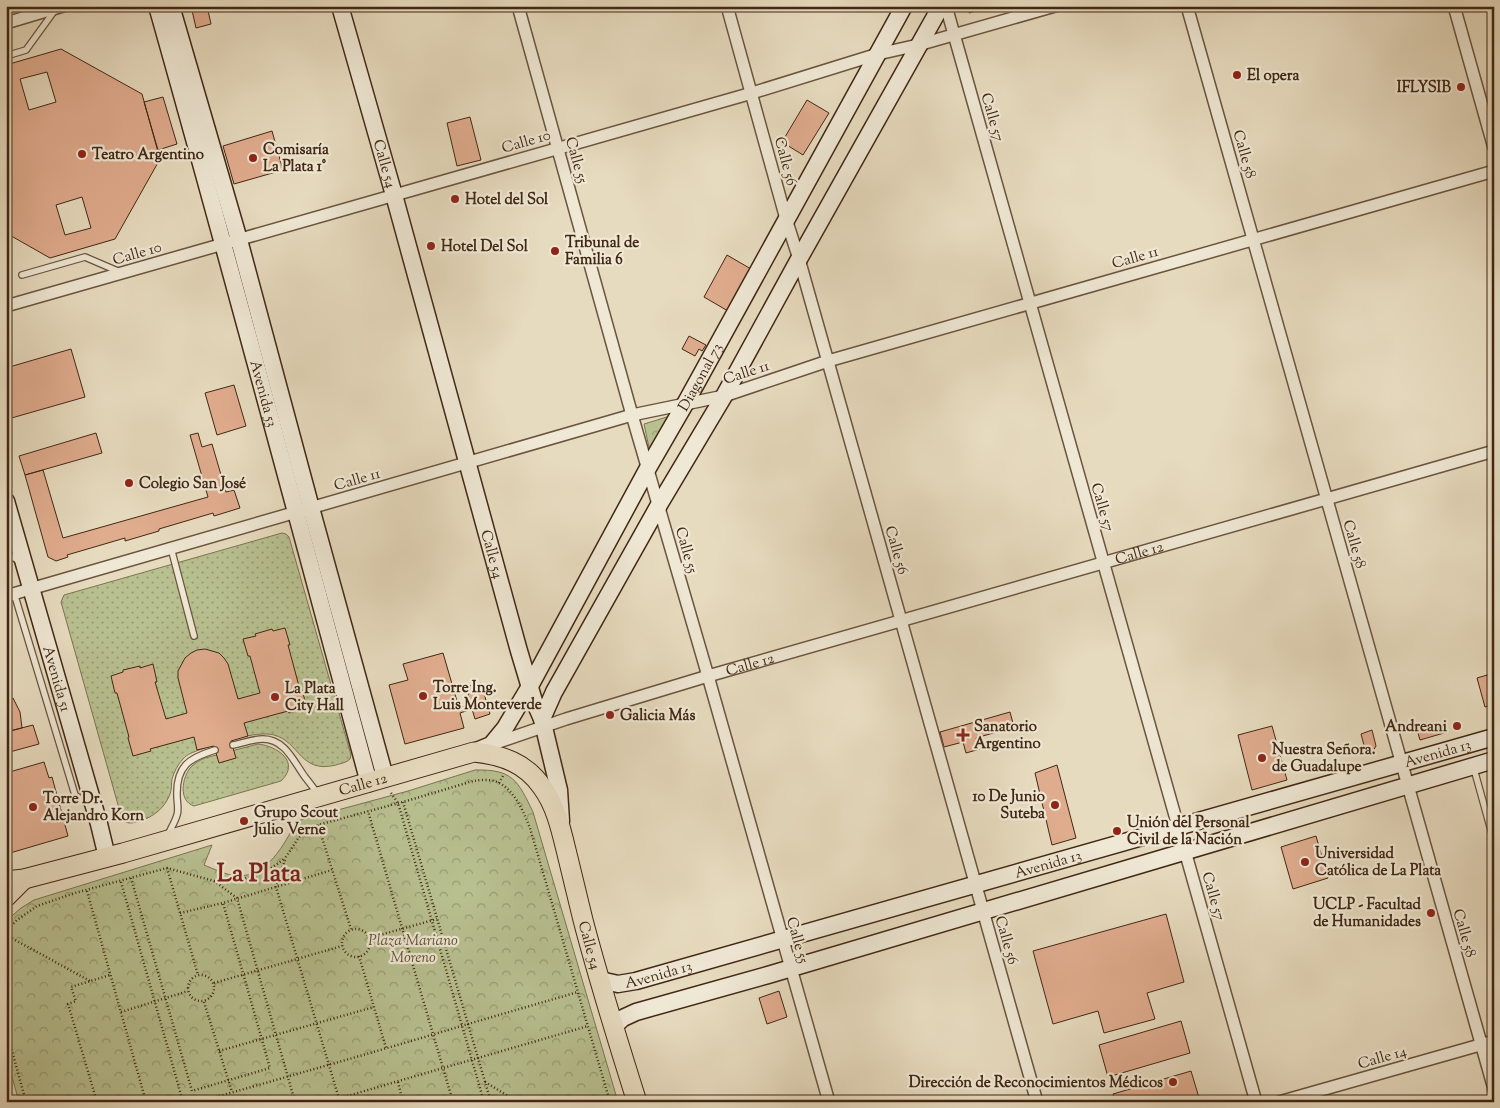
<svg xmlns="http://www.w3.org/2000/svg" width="1500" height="1108" font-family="'Sorts Mill Goudy',serif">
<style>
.grass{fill:url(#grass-dots);stroke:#7c7452}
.park{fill:url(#park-crowns);stroke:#7c7452}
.building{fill:#e0ac8e;stroke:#412714;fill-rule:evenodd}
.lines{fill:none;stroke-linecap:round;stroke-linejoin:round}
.lane-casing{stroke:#6a543f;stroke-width:8}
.street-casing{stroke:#6a543f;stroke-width:14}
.secondary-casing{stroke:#412714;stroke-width:19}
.primary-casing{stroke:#412714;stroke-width:21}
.path{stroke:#412714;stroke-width:2.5;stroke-dasharray:1 2.5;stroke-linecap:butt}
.lane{stroke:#efe8d5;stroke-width:5.5}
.street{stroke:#efe8d5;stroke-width:11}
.secondary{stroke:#efe8d5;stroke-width:16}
.primary{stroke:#e7dbbf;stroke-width:19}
.poi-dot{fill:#8f2418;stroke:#efe8d5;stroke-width:2}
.labels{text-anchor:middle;stroke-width:4.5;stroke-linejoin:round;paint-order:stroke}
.poi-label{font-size:15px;font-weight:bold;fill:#412714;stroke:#efe8d5;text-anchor:start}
.street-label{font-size:15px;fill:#412714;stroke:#efe8d5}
.park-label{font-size:15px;font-style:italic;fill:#5f4d33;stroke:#efe8d5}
.town-label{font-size:25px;font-weight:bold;fill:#7a1f14;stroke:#efe8d5}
</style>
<defs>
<pattern id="grass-dots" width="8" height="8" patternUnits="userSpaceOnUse" patternTransform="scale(1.25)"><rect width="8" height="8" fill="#b8c090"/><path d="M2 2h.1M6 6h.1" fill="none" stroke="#979c74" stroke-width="1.8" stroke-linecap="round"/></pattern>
<pattern id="park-crowns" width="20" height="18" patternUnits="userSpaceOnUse" patternTransform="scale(1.25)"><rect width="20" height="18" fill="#b8c090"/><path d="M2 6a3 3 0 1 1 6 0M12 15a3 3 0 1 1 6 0" fill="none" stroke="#979c74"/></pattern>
</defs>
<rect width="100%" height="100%" fill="#e7dbbf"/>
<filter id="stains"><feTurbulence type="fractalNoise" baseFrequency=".004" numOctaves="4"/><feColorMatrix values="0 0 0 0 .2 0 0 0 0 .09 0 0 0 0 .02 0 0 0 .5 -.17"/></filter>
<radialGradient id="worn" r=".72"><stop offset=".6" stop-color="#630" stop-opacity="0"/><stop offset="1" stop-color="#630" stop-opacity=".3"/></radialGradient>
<path class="grass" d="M282,533L286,534L289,537L351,755L350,759C346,763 342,763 336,765C300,774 300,742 274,735C256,730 218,744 199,750C194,752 187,754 183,759C178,764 174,772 172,779C171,784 172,790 170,794C165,808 153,817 140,821C132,823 128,825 122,819L61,602L64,595Z
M258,744C277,746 301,762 281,781L194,806C178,801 182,777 191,767C195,763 200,760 205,758Z"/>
<path class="park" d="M670,416L650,452L644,424Z
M475,770C513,769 518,781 533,812L618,1102H19L6,1055V921L21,908L34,900L212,845L204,865C214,869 226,875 237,876C268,877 284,844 297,821L408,791Z"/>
<path class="building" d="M191,6H207L211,24L196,28Z
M967,6H994L969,13Z
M61,49L142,94L160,159L115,239L50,258L6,233V65ZM47,72L56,102L29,110L20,79ZM82,197L91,228L65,235L56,205Z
M163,97L177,144L158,150L144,102Z
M807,100L829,113L803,155L782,142Z
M470,117L481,160L457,166L447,123Z
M272,131L283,170L234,184L223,146Z
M727,255L751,269L728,311L704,297Z
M689,336L706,345L702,351L699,349L695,356L682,349Z
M71,349L85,397L8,419L6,412V368Z
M234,385L246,426L217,435L205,393Z
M96,433L102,453L25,475L19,456Z
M198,433L202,447L212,444L226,492L234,490L240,508L214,516L213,513L159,529V531L125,541V538L67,555L68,557L56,561L48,557L25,475L43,470L63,538L208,497L190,435Z
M285,628L290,645H288L300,690H302L307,708L289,713L288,711L244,723L248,736L231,741L236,758L219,763L214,746L197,750L194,737L150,749L151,751L133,756L128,738L129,737L117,693H115L111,676L123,672V670L140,666V668L153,664L157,682H155L166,719L187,713L178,678V671L185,658L191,653L197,650L205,649L219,653L224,658L228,664L238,699L260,693L250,656H248L243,639L256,636L255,634L272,629L273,631Z
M443,653L459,708L471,704L466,687L481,683L490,714L475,719L472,709L460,713L464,728L405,744L389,685L408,680L403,664Z
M1494,673V704L1485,707L1477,678Z
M13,698L20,712L22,728L6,732V700Z
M1010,712L1014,727L976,738L980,749L966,753L963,742L944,747L940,732Z
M1427,723L1428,727L1441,723L1444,733L1420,740L1416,726Z
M33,725L39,744L6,753V732Z
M1272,726L1287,780L1252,790L1238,735Z
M1372,730L1376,746L1373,751L1366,753L1361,734Z
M44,762L49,778L52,777L68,836L10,853L6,841V773Z
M1057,765L1076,838L1052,845L1035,773Z
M1316,836L1328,878L1293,889L1281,847Z
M1166,914L1184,982L1147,993L1155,1019L1104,1033L1098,1011L1053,1024L1033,951Z
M779,991L787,1017L767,1024L759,998Z
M1181,1021L1190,1053L1108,1077L1099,1045Z
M1191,1071L1200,1101L1115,1102L1113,1094Z"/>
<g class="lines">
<defs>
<path id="lane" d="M6,56L26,50L55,10
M22,275L85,257L120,272
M171,548L194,636
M6,553L19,561
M14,593L75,795L89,805
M233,745C243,743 253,739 263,739C285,739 294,762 305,777C309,782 313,787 317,793
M1474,769L1492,834
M167,837C170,830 175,822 177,815C179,810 177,802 177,796C176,766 189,758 215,750"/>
<g id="street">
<path d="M518,6L632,415L708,676L829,1102"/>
<path d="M727,6L786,219L799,259L1037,1102"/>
<path d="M946,6L1256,1102"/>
<path d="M1187,6L1494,1089"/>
<path d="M1454,6L1494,148"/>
<path d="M6,23L63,6"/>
<path d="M6,306L752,93L878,54L918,45L1055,6"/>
<path d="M6,596L632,415L724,396L828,361L1494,171"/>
<path id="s1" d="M493,744L566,719L708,676L1494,451"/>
<path d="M1279,1102L1494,1041"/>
</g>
<g id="secondary">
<path id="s2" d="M157,6C230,264 299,524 369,783"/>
<path d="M171,6L239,240L311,508L385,777"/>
<path id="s3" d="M340,6L394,195L519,651L534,701L542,719L559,790L561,821"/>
<path id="s4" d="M6,501L99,824L107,857"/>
<path d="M542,719L554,692L659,505L724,396L799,259L941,6"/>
<path id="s5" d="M474,752L491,745L505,728L530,686L648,468L685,404L904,6"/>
<path id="s6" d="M600,980L618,984L636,981L1494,737"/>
<path d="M613,1027L623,1018L636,1012L768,975L1494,760"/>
</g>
<g id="primary">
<path id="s7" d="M6,881L24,879L123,853L474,752C502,755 526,763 542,787C557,807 562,834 568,858C573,879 578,899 583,920C599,981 618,1042 637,1102"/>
<path d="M6,897L24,879"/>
</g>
</defs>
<use href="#lane" class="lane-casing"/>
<use href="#street" class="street-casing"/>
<use href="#secondary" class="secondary-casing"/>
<use href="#primary" class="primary-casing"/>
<path class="path" d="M499,783L504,774
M391,793L398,803L484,1102
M403,802L468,1024L578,992
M318,825L351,929
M167,868L198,975
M131,878L192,1091L270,1068L223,903
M214,881C241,883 265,875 285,858
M121,882L183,1102
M87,891L146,1102
M180,913L223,903L332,870
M342 943a14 14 0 1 1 28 0a14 14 0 1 1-28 0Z
M6,931L17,920L37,906L75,893L167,868L214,881L237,898L295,1102
M6,935L90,981
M369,938L437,919
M359,956L386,1048
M188 988a13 13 0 1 1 26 0a13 13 0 1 1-26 0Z
M214,983L342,946
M204,1002L232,1092
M121,1012L188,991
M6,1029L26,1102
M219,1051L374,1007
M398,1082L403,1102
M485,1082L518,1102
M97,1102L68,1004L76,1001L71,987L110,975
M199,1102C289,1076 379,1051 468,1024L478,1058L443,1068C418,983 393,897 368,811
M327,1102L443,1068L453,1102
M340,1102L276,887L286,857L299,837L318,825L410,800L473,781C480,780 490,779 497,782C515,790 523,811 530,828L610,1102
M491,1102L478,1058L588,1026"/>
<use href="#lane" class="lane"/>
<use href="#street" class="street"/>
<use href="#secondary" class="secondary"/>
<use href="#primary" class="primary"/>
</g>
<g class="poi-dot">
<circle cx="1237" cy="75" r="5"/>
<circle cx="1461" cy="87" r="5"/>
<circle cx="82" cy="154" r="5"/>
<circle cx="253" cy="158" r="5"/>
<circle cx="455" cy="199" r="5"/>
<circle cx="431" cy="246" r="5"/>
<circle cx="555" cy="251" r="5"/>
<circle cx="129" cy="483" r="5"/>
<circle cx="423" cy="696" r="5"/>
<circle cx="275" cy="697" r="5"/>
<circle cx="610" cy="715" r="5"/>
<circle cx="1457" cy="726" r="5"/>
<path d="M960.5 727.5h5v5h5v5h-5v5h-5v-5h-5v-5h5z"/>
<circle cx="1262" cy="758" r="5"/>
<circle cx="1055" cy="805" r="5"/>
<circle cx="33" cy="807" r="5"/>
<circle cx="244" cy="821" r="5"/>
<circle cx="1117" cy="831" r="5"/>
<circle cx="1305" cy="862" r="5"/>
<circle cx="1431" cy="913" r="5"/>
<circle cx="1173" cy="1082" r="5"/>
</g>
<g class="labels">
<g class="poi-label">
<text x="1247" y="80">El opera</text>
<text x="1451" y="92" text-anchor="end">IFLYSIB</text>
<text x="263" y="154">Comisaría<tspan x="263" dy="17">La Plata 1°</tspan></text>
<text x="92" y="159">Teatro Argentino</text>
<text x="465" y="204">Hotel del Sol</text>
<text x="565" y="247">Tribunal de<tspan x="565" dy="17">Familia 6</tspan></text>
<text x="441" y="251">Hotel Del Sol</text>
<text x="139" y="488">Colegio San José</text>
<text x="433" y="692">Torre Ing.<tspan x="433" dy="17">Luis Monteverde</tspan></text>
<text x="285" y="693">La Plata<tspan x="285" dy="17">City Hall</tspan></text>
<text x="620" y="720">Galicia Más</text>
<text x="974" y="731">Sanatorio<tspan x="974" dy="17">Argentino</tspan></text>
<text x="1447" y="731" text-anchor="end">Andreani</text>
<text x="1272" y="754">Nuestra Señora.<tspan x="1272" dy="17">de Guadalupe</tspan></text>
<text x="1045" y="801" text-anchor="end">10 De Junio<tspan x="1045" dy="17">Suteba</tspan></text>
<text x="43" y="803">Torre Dr.<tspan x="43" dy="17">Alejandro Korn</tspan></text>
<text x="254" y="817">Grupo Scout<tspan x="254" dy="17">Julio Verne</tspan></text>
<text x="1127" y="827">Unión del Personal<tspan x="1127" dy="17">Civil de la Nación</tspan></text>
<text x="1315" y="858">Universidad<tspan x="1315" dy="17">Católica de La Plata</tspan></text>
<text x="1421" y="909" text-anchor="end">UCLP - Facultad<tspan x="1421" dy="17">de Humanidades</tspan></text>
<text x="1163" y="1087" text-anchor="end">Dirección de Reconocimientos Médicos</text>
</g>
<g class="street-label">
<text transform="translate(993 117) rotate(74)" y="5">Calle 57</text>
<text transform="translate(526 141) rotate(-16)" y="5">Calle 10</text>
<text transform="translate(1245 154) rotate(74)" y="5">Calle 58</text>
<text transform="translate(577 160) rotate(74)" y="5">Calle 55</text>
<text transform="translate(786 161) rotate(75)" y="5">Calle 56</text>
<text dy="5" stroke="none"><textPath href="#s3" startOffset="164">Calle 54</textPath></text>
<text transform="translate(137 253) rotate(-16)" y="5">Calle 10</text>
<text transform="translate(1135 257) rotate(-16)" y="5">Calle 11</text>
<text transform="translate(746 372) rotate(-18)" y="5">Calle 11</text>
<text dy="5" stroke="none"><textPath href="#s5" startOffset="442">Diagonal 73</textPath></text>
<text dy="5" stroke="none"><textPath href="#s2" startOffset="402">Avenida 53</textPath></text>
<text transform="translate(357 479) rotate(-16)" y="5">Calle 11</text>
<text transform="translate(1103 507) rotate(74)" y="5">Calle 57</text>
<text transform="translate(1355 544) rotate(74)" y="5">Calle 58</text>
<text transform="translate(687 550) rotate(74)" y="5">Calle 55</text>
<text transform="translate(897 550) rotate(74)" y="5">Calle 56</text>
<text dy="5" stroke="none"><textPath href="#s1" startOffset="674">Calle 12</textPath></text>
<text dy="5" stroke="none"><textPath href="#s3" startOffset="569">Calle 54</textPath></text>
<text dy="5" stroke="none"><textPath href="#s1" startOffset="269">Calle 12</textPath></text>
<text dy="5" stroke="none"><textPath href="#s4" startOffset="185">Avenida 51</textPath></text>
<text dy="5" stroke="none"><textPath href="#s6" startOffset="870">Avenida 13</textPath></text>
<text dy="5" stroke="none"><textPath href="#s7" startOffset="370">Calle 12</textPath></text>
<text dy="5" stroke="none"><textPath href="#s6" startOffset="465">Avenida 13</textPath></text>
<text transform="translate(1214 896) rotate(74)" y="5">Calle 57</text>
<text transform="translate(1465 933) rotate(74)" y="5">Calle 58</text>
<text transform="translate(798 940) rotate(74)" y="5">Calle 55</text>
<text transform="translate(1007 940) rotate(74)" y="5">Calle 56</text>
<text dy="5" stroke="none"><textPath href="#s7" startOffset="731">Calle 54</textPath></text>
<text dy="5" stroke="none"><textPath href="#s6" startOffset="60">Avenida 13</textPath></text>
<text transform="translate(1382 1057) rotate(-16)" y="5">Calle 14</text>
</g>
<g class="park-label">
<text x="413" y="945">Plaza Mariano<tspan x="413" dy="17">Moreno</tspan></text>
</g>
<g class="town-label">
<text x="259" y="881">La Plata</text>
</g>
</g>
<rect width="1500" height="1108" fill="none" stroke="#e7dbbf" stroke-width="25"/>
<rect x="8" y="8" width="1485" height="1093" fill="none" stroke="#412714" stroke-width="2.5"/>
<rect x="12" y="12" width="1475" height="1083" fill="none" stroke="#412714"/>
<rect width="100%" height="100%" filter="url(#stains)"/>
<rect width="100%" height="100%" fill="url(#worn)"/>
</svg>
